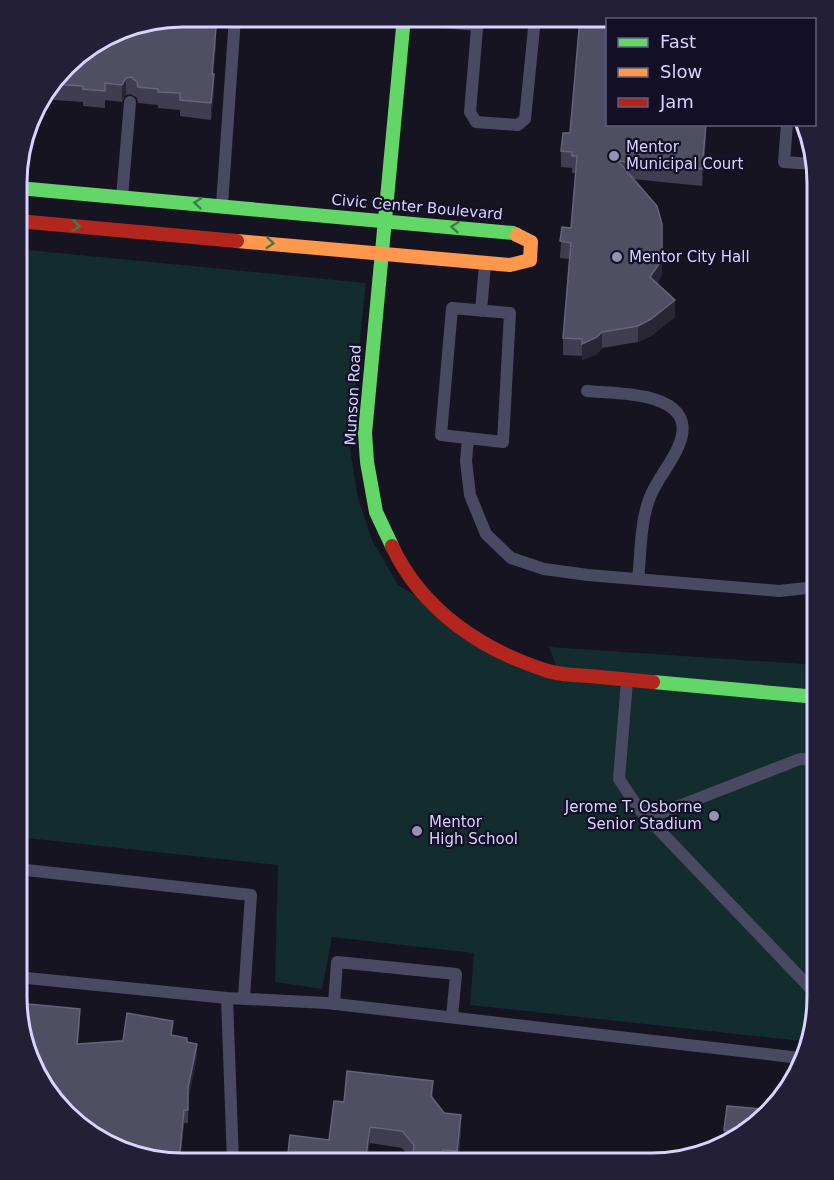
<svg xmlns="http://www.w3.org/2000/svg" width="834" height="1180" font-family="'DejaVu Sans',sans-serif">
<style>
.green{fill:#132c2d}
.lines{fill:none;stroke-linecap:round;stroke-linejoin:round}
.lane{stroke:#4a4962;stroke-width:12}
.fast{stroke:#63d668;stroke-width:14}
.slow{stroke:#ff974d;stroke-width:14}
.jam{stroke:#b3261e;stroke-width:14}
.wall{fill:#403d50}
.shaded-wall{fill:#282635}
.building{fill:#504e63;stroke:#66637b;stroke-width:1.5}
.oneway{stroke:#3f7c4a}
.poi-dot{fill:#9591b1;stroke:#130f26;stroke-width:2}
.labels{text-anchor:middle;stroke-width:4.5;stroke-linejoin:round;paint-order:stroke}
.poi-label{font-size:15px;fill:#d9d4ff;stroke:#130f26;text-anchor:start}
.street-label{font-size:15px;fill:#d9d4ff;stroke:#130f26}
.rim{fill:none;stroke:#d9d4ff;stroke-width:3}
</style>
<rect width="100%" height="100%" fill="#161421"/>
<path class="green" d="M18,249L366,283L349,443L358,498L372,540L398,585L562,683L549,647L817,665V1008L808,1035L802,1041L470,1005L474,953L332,937L322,989L275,982L278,865L17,837Z
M488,1155L563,1163H487Z"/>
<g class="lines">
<path class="lane" d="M382,17L478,25
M478,17L470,112L476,122L518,125L525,119L535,18
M135,43L137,24
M787,124L784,162L813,164
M122,197L130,102
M222,205L235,17
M452,308L510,313L503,442L441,435Z
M481,311L485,264
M587,391C618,394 701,391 679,445C672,463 657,479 650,497C640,522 641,553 638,579
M468,439L466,461L470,495L486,534L511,558L544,569L588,575L779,591L817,587
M627,681L619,779L639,809L817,995
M648,818L800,759L817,760
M17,869L251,895L244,997
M17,977L227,998L327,1003L800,1058
M227,998L233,1162
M334,1004L337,962L456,974L452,1017"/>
<path class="fast" d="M18,188L513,233L517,235
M392,546L376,512L367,462L365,433L404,17
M653,682L817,697"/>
<path class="slow" d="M237,241L510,265L530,260L531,242L517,235"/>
<path class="jam" d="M18,221L237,241
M392,546C422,610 481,650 548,671C561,675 576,675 589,676C610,678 632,680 653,682"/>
</g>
<path class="wall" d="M580,18H669V20H608V124H706V139L702,186L633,179L657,206L662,224V273L657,284L675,300V317L651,336L638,342L602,348L597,354L582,360V356L563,355V338L569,259L560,258L562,227L571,228L576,173H572V168L561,167V151L563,133H570Z
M130,33L135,35L216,45L213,74L214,91L211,120L180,116V110L158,108V105L138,103L137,98L131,94L126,95L122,102L105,100V108L83,106V102L40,99L73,58Z
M80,1021L78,1044L172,1035L187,1042L197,1056L188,1101V1123H184L180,1162H162L34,1070Z
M433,1099L461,1131L458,1163H412V1160L402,1148L370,1143L329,1140L344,1102Z
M762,1113L732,1140L724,1139V1130Z"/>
<path class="shaded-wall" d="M216,28V45L212,90V74Z
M214,74V91L211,120V103Z
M126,78V95L122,102V85Z
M706,124V139L702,186V169Z
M662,224V273L659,281L650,294V277Z
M675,300V317L651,336L638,342V326Z
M602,332V348L597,354L582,360V344Z
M80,1009V1021L77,1057V1044Z
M197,1044V1056L188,1101V1123V1088Z
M433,1081V1097L431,1113V1096Z
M184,1110V1123L180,1162H179Z
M461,1115V1131L457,1163V1151Z
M370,1127V1143L367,1163H365Z"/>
<path class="building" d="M580,18H668V20H608V124H706L702,169L618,161L657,206L662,224V256L659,264L650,277L675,300L651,319L638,326L602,332L597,337L582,344V339L563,338L571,243L560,241L562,227L571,228L577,156H572V152L561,151L563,133H570Z
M165,23L216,28L212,74H214L211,103L180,100V93L158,92V89L138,87L137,82L131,77L126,78L122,85L105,83V91L83,89V86L52,84L73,58L127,27L130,33L135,35L141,32L143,27L164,29Z
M18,1003L80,1009L77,1044L123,1041L127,1013L173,1021L171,1035L187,1038V1042L197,1044L188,1088V1110H184L179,1162H162L90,1135L34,1070Z
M347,1071L433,1081L431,1096L444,1113L461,1115L457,1151L443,1150L442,1163H412L414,1145L402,1131L370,1127L365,1163L287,1162L290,1135L329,1140L334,1101L344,1102Z
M727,1106L762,1109V1114L741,1132L724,1130Z"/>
<defs><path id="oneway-chevron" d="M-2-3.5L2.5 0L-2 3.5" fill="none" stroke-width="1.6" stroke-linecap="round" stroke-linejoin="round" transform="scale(1.5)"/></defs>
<g class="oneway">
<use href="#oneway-chevron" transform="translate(198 203) rotate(-175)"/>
<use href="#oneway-chevron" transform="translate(76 226) rotate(5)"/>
<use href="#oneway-chevron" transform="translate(455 227) rotate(-175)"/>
<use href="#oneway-chevron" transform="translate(270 243) rotate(5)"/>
</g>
<g class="poi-dot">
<circle cx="614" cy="156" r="6"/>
<circle cx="617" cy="257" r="6"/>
<circle cx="714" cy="816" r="6"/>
<circle cx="417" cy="831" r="6"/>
</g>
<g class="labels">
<g class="poi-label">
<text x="626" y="152">Mentor<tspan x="626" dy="17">Municipal Court</tspan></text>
<text x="629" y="262">Mentor City Hall</text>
<text x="702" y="812" text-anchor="end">Jerome T. Osborne<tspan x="702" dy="17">Senior Stadium</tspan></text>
<text x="429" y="827">Mentor<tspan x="429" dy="17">High School</tspan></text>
</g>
<g class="street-label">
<text transform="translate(417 207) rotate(5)" y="5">Civic Center Boulevard</text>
<text transform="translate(353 395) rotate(-87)" y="5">Munson Road</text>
</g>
</g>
<path d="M0 0H834V1180H0ZM183 27H651A156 156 0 0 1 807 183V997A156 156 0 0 1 651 1153H183A156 156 0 0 1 27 997V183A156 156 0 0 1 183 27Z" fill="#231f37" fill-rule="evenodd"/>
<path class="rim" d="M183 27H651A156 156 0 0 1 807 183V997A156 156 0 0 1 651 1153H183A156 156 0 0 1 27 997V183A156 156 0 0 1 183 27Z"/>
<rect x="606" y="18" width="210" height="108" fill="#130f26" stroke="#625e7d" stroke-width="1.5"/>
<rect x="618" y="38" width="30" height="9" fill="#63d668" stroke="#625e7d" stroke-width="1.5"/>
<text x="660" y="48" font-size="18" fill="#d9d4ff">Fast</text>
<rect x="618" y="68" width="30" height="9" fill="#ff974d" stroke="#625e7d" stroke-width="1.5"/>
<text x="660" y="78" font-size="18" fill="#d9d4ff">Slow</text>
<rect x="618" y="98" width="30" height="9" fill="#b3261e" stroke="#625e7d" stroke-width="1.5"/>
<text x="660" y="108" font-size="18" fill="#d9d4ff">Jam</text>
</svg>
